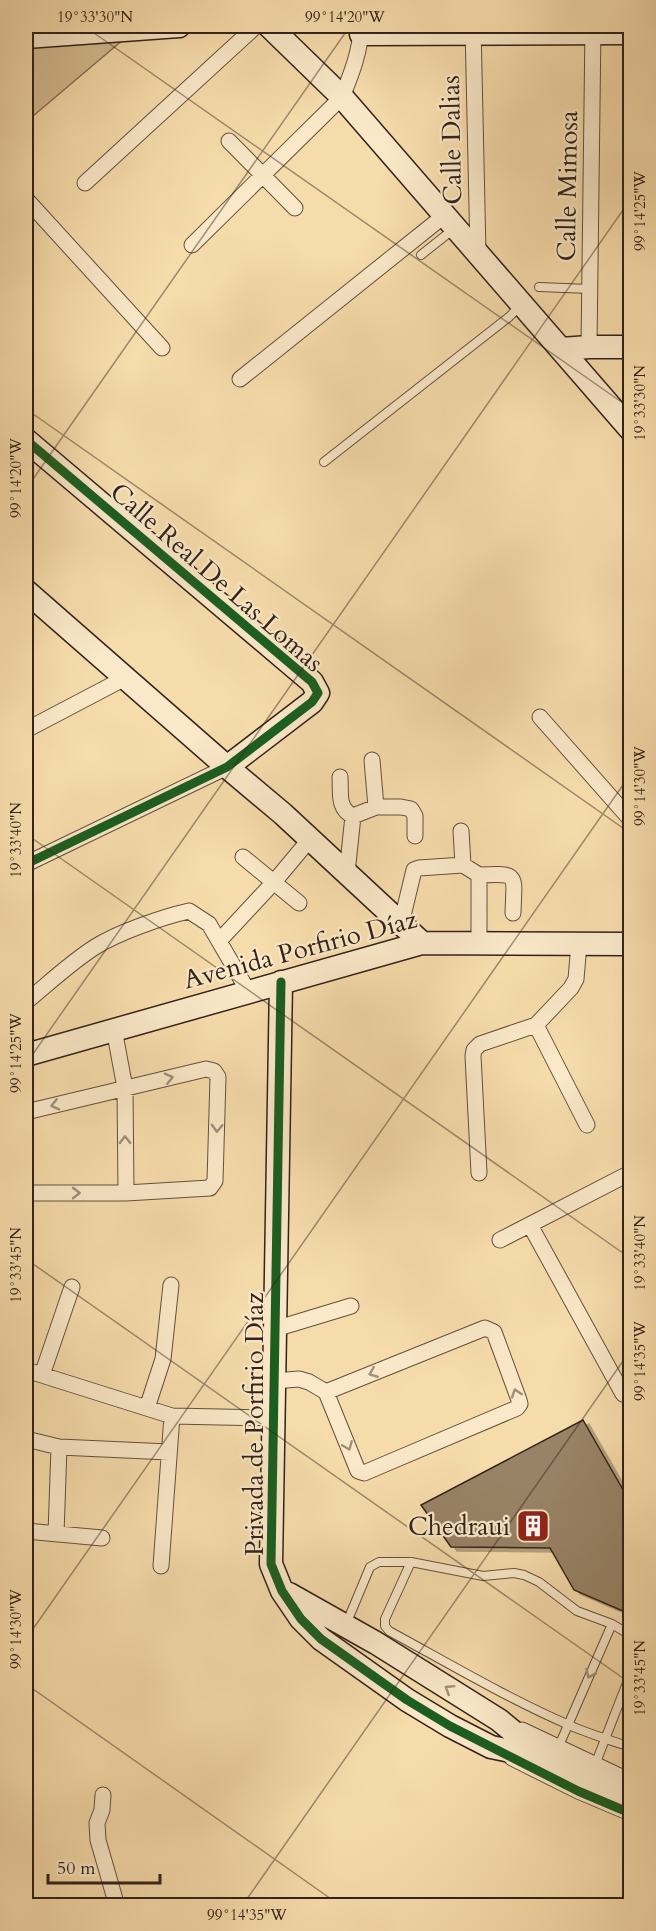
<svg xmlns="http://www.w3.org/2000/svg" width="656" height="1931" font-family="Cardo,serif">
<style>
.green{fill:#d5bc93;stroke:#836f57;stroke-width:1.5}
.building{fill:#988366;stroke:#31221b;stroke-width:1.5;filter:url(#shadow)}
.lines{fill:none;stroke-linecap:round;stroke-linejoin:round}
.lane-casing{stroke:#62503f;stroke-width:10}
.street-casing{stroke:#62503f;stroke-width:17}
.secondary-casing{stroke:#31221b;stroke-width:25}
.lane{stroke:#fae8c8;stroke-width:8}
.street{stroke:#fae8c8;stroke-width:15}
.secondary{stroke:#fae8c8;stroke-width:22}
.cycleway-casing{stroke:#fae8c8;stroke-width:13}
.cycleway{stroke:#1b5e20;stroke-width:9}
.oneway{stroke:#a08f7a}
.ticks{fill:none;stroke:#31221b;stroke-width:1.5;stroke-opacity:0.45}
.labels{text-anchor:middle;stroke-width:4.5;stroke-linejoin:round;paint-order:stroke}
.street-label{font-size:26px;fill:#31221b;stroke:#fae8c8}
.poi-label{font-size:26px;fill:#31221b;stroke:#fae8c8;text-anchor:end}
.neatline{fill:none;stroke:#31221b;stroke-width:2}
.ticks-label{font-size:15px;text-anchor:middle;fill:#31221b}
</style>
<defs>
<filter id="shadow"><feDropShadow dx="6" dy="4" stdDeviation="0" flood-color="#0004"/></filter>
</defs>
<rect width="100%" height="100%" fill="#f7dcab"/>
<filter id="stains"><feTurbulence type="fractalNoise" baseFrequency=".00333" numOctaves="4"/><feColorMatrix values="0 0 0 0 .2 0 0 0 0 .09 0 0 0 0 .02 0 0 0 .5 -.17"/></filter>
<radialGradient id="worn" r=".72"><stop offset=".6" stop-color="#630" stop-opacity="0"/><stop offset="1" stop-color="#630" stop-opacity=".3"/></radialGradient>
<path class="green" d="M124,39L26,122V44Z"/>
<path class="building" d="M583,1420L630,1502V1614L574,1590L550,1548L451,1547L421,1505Z"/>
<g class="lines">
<defs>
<path id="lane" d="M421,255L455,228
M539,287L590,289
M324,462L509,317L520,306
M411,1562L385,1619V1626L389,1631C448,1663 507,1698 569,1725C589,1734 610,1740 630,1747
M347,1622L370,1567L379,1562H411L483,1576L514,1573L524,1575L539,1582L577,1611L612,1624L630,1635
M558,1748L612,1624
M595,1765L630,1675"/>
<path id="street" d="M473,26L478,253
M229,141L295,208
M85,183L256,26
M26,199L162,348
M192,245L342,97C351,75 361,50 361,26
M589,347L593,26
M240,379L445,215
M540,717L630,819
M26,730L125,678
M340,777C341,792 337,809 353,816L347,873
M376,807H401L411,809L415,816V836
M353,816L376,807L372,760
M461,831L463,865
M243,857L299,903
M26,864L227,767
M479,875C520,873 514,874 513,913
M401,924L414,870L419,868L463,865L479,875V943
M220,940L274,882L310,839
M579,944L576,979L571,988L536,1025L587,1125
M26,1002C48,984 70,963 95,947C117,933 162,917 189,911L209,924L248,991
M114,1029L125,1088L126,1193
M26,1112L206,1069L214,1071L218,1077L215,1181L210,1188L126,1193H26
M479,1173L473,1056L474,1050L480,1044L536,1025
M530,1225L623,1394
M500,1240L630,1173
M275,1329L351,1306
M26,1370L172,1416L274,1418
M42,1375L72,1287
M274,1381L299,1379L309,1382L326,1392L358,1471L364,1473L517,1408L520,1404L519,1400L494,1332L485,1328L326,1392
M147,1408L163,1359L171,1285
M26,1439L59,1447L169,1452
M26,1531L102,1538
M56,1534L59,1447
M161,1566L172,1416
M522,1730L630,1781
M512,1758L578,1791L630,1813
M103,1795L102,1810L97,1823L98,1840L117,1906"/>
<path id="secondary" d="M269,26L342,97L630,429
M361,34L630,33
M26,37L179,26
M561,349L589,347H630
M26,440L312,682L318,693L312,702L227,767
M26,591L227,767L283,814L422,943
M281,982L271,1564L282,1591L301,1619L321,1639L407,1700L450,1726L491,1747L545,1758L630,1795
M26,1055L422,943L630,944
M289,1594L376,1643L499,1720L544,1757"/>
</defs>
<use href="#lane" class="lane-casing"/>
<use href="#street" class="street-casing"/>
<use href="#secondary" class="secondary-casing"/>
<use href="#lane" class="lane"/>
<use href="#street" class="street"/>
<use href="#secondary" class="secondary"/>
<defs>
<path id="cycleway" d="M26,440L312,682L318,693L312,702L227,767L26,864
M281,982L271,1564L282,1591L301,1619L321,1639L407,1700L450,1726L578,1791L630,1813"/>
</defs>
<use href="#cycleway" class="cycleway-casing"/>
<use href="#cycleway" class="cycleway"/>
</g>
<defs><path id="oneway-chevron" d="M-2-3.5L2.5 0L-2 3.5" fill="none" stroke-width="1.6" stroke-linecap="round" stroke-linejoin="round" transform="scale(1.5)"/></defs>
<g class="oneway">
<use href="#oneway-chevron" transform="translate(169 1078) rotate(-13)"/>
<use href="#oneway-chevron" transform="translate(55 1105) rotate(167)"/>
<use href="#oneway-chevron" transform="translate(217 1128) rotate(92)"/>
<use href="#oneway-chevron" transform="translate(125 1140) rotate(-91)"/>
<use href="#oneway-chevron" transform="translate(76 1193)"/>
<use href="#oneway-chevron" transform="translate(373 1373) rotate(158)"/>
<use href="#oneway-chevron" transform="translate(516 1393) rotate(-108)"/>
<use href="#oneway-chevron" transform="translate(348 1446) rotate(68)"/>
<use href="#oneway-chevron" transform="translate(590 1674) rotate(114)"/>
<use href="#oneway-chevron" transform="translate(449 1689) rotate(-148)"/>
</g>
<path class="ticks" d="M84,26L630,408M26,409L630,833M26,489L350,26M26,834L630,1258M26,1064L630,200M26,1259L630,1683M26,1639L630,775M26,1684L341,1906M242,1906L630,1351"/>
<defs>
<symbol id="building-square" viewBox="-11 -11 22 22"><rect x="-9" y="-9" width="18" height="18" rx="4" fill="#8f2418" stroke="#fae8c8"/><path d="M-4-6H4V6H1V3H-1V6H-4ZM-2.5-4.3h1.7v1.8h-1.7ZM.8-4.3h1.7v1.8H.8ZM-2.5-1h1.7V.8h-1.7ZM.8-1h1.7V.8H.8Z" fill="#fff"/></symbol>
</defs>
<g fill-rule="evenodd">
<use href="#building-square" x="514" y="1507" width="38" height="38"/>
</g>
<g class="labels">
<g class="street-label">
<text transform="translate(451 140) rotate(-91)" y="9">Calle Dalias</text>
<text transform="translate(567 186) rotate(-89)" y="9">Calle Mimosa</text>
<text transform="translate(217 577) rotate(41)" y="9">Calle Real De Las Lomas</text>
<text transform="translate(300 949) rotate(-15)" y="9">Avenida Porfirio Díaz</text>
<text transform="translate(254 1424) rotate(-90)" y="9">Privada de Porfirio Díaz</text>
</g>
<g class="poi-label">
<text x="510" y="1535">Chedraui</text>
</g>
</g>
<rect width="656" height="1931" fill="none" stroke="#f7dcab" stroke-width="66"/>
<path d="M48 1874v9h112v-9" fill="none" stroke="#31221b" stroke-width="3"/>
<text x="57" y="1874" font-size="18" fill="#31221b" stroke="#fae8c8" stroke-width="4.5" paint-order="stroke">50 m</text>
<rect x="33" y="33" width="590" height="1865" class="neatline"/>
<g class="ticks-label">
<text x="95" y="22">19°33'30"N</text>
<text x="345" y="22">99°14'20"W</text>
<text transform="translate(640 211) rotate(-90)" y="5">99°14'25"W</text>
<text transform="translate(640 403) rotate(-90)" y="5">19°33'30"N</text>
<text transform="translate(16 478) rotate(-90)" y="5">99°14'20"W</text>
<text transform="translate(640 786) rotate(-90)" y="5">99°14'30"W</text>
<text transform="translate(16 840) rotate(-90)" y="5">19°33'40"N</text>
<text transform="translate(16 1053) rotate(-90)" y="5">99°14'25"W</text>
<text transform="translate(640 1253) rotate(-90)" y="5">19°33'40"N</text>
<text transform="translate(16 1265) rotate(-90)" y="5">19°33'45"N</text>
<text transform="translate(640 1361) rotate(-90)" y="5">99°14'35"W</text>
<text transform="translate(16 1629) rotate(-90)" y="5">99°14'30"W</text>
<text transform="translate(640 1678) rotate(-90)" y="5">19°33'45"N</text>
<text x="247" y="1920">99°14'35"W</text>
</g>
<rect width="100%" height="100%" filter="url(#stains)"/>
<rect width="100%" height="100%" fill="url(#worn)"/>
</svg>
